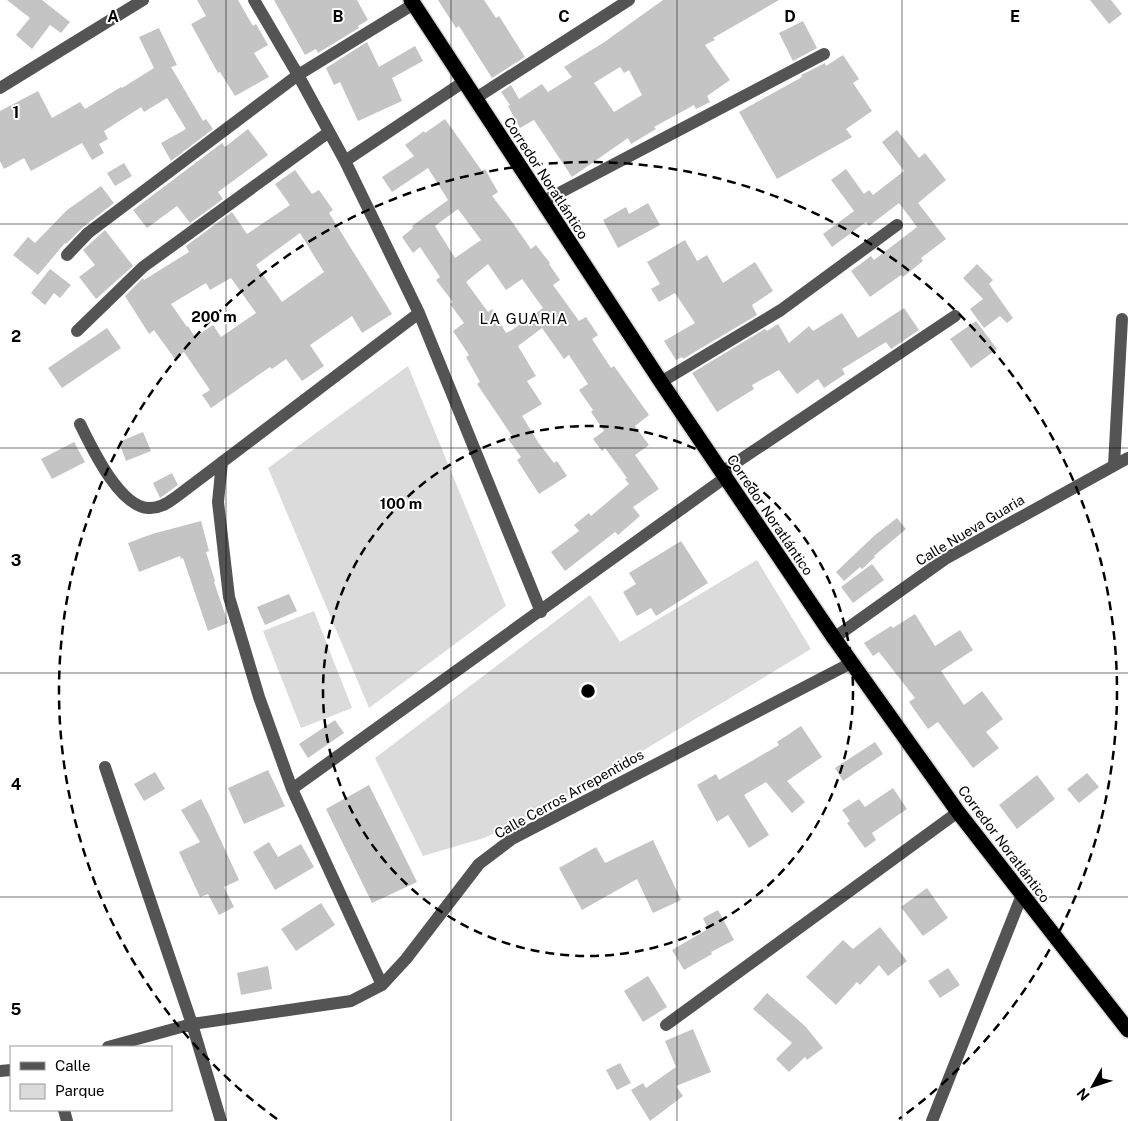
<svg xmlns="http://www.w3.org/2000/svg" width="1128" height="1121" font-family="'Public Sans',sans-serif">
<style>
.green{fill:#dbdbdb}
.building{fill:#c4c4c4;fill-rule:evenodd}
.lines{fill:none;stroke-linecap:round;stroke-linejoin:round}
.highway-casing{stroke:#dbdbdb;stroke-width:18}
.minor{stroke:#545454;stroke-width:12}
.highway{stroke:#000;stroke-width:15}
.grid{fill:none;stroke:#000;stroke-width:1;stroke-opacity:0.55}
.ring{fill:none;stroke:#000;stroke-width:2.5;stroke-dasharray:9 6}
.labels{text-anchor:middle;stroke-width:4;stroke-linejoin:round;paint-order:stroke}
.street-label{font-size:14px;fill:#000;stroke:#fff}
.neighbourhood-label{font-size:15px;letter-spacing:1px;fill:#000;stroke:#fff}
.grid-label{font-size:16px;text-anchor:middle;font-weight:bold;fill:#000;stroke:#fff;stroke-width:4;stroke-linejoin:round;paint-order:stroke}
.centre{fill:#000;stroke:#fff;stroke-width:2.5}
.ring-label{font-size:15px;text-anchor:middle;font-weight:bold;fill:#000;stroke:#fff;stroke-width:4;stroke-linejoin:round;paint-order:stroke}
</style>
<rect width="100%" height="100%" fill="#fff"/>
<path class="green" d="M408,366L506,606L369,708L268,468Z
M757,560L811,649L548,808L484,838L423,856L375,758L590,595L620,642Z
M314,611L352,708L301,728L263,631Z"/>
<path class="building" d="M7,0H42L70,22L61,33L50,25L32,49L16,35L30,18Z
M197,0H238L253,26L256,24L268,45L254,53L269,77L235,96L220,72L218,73L191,24L206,16Z
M274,0H357L368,20L358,26L359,28L318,53L316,49L305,55Z
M438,0H484L496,18L499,16L525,57L492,78L459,26L456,28Z
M663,0H779L713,38L715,40L705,45L730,80L707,96L710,102L696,109L694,105L654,127L656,129L631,144L628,138L572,177L534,120L520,128L508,106L510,105L501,92L511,85L519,99L542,84L548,92L572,77L564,67L603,43ZM620,67L624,73L629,70L642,95L614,112L594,83Z
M1090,0H1111L1122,14L1109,24Z
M803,21L817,48L793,61L779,33Z
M159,28L177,65L171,67L203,121L206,119L213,129L171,161L161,143L186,129L167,98L144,112L141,107L104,131L108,139L99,144L104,153L92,160L82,143L31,171L24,158L4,169L0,161V111L38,91L52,118L80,102L85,109L121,87L122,88L154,68L139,37Z
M367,42L379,67L415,46L423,61L392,78L402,101L358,121L340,82L334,85L326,68Z
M843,55L859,79L853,83L872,111L846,129L852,137L777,179L739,112L802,77L801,75L825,63L826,66Z
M445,119L482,171L485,169L498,192L492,196L510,219L531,249L536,245L550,263L549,264L560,280L553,285L579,321L586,317L598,335L592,339L611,368L614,366L649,415L635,426L649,445L635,455L659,489L633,507L640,516L618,535L615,532L565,571L551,552L579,531L574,525L589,513L591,516L629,484L625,479L627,478L605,448L602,451L593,439L604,431L591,412L593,410L579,390L588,384L569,355L564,359L542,328L518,346L536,376L527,381L542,404L522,416L538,442L554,463L557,461L567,476L539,494L517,460L521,457L508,439L512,436L477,384L480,382L466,357L469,355L453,331L464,323L450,304L453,302L436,280L440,277L420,247L413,253L402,237L413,228L412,226L448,200L428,168L392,192L382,177L414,156L405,145L424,131L425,133ZM458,209L481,240L455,258L435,226ZM488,264L506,290L522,279L543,308L512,330L506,333L492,309L488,312L466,282Z
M248,129L268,155L218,192L223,199L190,223L177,206L147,228L133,210L222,143L225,147Z
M897,130L919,158L925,153L946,180L918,203L946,239L921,258L923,261L903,277L901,275L870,297L851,271L871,256L874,260L917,227L899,203L869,226L866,222L832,247L823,234L854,211L831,180L846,169L864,194L869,190L873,195L904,171L882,142Z
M124,163L132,176L115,186L107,173Z
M295,170L312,194L319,190L333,210L329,213L392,314L362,333L352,316L310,345L324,366L302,381L286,359L272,369L270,367L211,408L202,395L210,390L184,352L175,359L154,330L149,334L125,296L143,278L144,280L189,252L186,246L232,212L247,234L290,205L275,184ZM300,233L324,272L282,302L256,265ZM231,278L256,313L221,337L213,325L195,337L188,326L187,327L171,304L206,283L210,290Z
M101,186L114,203L83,227L66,244L65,243L38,275L13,255L28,237L35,243L67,210Z
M648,203L660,225L618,248L603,220L626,207L629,214Z
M105,230L133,266L96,299L79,277L95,265L83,250Z
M685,240L697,261L707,255L723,283L755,262L773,291L752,305L757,315L683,359L682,357L676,360L664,341L695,323L675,293L659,302L651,289L660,284L647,262Z
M977,264L993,280L989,284L1013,318L1007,323L1000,316L984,328L970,309L983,299L963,278Z
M50,269L71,285L60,298L54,293L45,305L31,293Z
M904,308L919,330L891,349L886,342L842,369L845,374L824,388L818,379L797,394L779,370L752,385L754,389L717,412L692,373L765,329L767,331L778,324L789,343L809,326L813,331L842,313L858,338Z
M976,321L997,349L971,368L950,339Z
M107,328L121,348L62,388L48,368Z
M143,432L151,451L126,461L119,442Z
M74,442L85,462L52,479L41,459Z
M172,473L178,485L160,498L153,483Z
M897,518L906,529L874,556L875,557L862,569L860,567L844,581L836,572L875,535Z
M201,521L209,551L206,552L215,581L214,582L228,623L208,631L183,558L181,559L180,556L139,572L128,543L152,534Z
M681,541L708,583L656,616L651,608L637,616L623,592L636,584L629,573Z
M872,564L884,580L853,603L841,587Z
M289,594L297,611L265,625L257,607Z
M915,614L935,646L960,630L973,650L941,671L964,705L982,691L1003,719L986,732L999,748L973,768L938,722L928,729L909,702L915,698L879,652L873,656L864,643L891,626L893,628Z
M335,720L344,733L308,758L299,744Z
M801,726L822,757L787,781L805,802L792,813L766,782L744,795L769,835L749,848L728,815L717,822L697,785L716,774L719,780L779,745L777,742Z
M875,742L883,754L843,781L835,768Z
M268,770L285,806L244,824L228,788Z
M155,772L165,789L144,801L134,784Z
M1087,773L1099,787L1079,803L1067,789Z
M1037,775L1055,799L1017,829L999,805Z
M369,785L417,882L372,903L326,809Z
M893,788L907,809L872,833L876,840L865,848L847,823L850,821L842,810L859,799L865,807Z
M201,799L210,817L239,880L224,887L234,907L219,915L208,894L200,897L179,852L200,842L181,810Z
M653,840L681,900L653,913L637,879L582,910L559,868L596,847L605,863Z
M269,842L278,857L301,844L314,867L275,890L253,852Z
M927,888L948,918L923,936L901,907Z
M321,903L335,925L296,951L281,929Z
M718,910L734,940L711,952L712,954L684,970L672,950L708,929L703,918Z
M880,927L907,961L888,976L879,965L860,985L857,982L836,1005L806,977L843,940L853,949Z
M268,966L272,989L241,995L237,973Z
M948,968L960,985L940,998L928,981Z
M648,976L667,1007L643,1022L624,991Z
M767,993L805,1026L823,1048L807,1060L805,1057L789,1072L776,1059L792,1043L753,1009Z
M693,1029L711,1072L676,1086L683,1096L650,1121L631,1090L643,1083L646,1088L676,1067L665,1041Z
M620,1063L631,1083L617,1090L606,1070Z"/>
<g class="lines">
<defs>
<path id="highway" d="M411,0L661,382L834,638L958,812L1128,1030"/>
</defs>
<use href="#highway" class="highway-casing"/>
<path class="minor" d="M254,0L298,75L345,161L419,313L541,612
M0,88L143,0
M476,98L629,0
M345,161L465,81
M542,202L824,54
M67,255L88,233L298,75L414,4
M77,331L143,267L329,132
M661,382L781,310L897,225
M80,424C92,448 119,506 148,508C159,509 168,503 176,497L419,313
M222,462L218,502L229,597L259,697L292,789L382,985
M1114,465L1122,319
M722,472L955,316
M834,638L945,559L1128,458
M105,767L192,1024L221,1121
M292,789L726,477
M666,1025L958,812
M108,1047L192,1024L351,1001L382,985L406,959L479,864L512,839L851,663
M0,1071L11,1070
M64,1110L67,1121
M932,1121L1022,895"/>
<use href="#highway" class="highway"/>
</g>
<path class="grid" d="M226,0V1121M451,0V1121M677,0V1121M902,0V1121M0,224H1128M0,448H1128M0,673H1128M0,897H1128"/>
<g class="ring">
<circle cx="588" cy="691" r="265"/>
<path d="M277 1119A529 529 0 1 1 899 1119"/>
</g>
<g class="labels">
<g class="street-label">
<text transform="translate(546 178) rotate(57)" y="5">Corredor Noratlántico</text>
<text transform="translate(770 515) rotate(56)" y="5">Corredor Noratlántico</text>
<text transform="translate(970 530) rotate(-31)" y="5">Calle Nueva Guaria</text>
<text transform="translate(569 794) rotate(-29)" y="5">Calle Cerros Arrepentidos</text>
<text transform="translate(1004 844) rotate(53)" y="5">Corredor Noratlántico</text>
</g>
<g class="neighbourhood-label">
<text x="524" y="324">LA GUARIA</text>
</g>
</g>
<g class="grid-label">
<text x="113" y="22">A</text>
<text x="338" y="22">B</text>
<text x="564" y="22">C</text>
<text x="790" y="22">D</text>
<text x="1015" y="22">E</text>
<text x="16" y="118">1</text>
<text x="16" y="342">2</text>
<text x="16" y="566">3</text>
<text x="16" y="790">4</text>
<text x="16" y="1015">5</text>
</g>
<circle cx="588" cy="691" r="8" class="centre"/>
<g class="ring-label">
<text x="214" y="322">200 m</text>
<text x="401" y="509">100 m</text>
</g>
<rect x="10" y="1046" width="162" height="65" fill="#ffffff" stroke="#999999"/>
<rect x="20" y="1062" width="25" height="8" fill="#545454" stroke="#999999"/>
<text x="55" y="1071" font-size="15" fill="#000000">Calle</text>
<rect x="20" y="1084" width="25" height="15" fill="#dbdbdb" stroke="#999999"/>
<text x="55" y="1096" font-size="15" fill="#000000">Parque</text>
<g transform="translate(1093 1086) rotate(230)" stroke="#ffffff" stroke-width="4" paint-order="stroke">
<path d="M0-4L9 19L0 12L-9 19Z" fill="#000000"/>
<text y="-8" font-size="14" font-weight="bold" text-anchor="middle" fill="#000000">N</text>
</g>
</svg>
